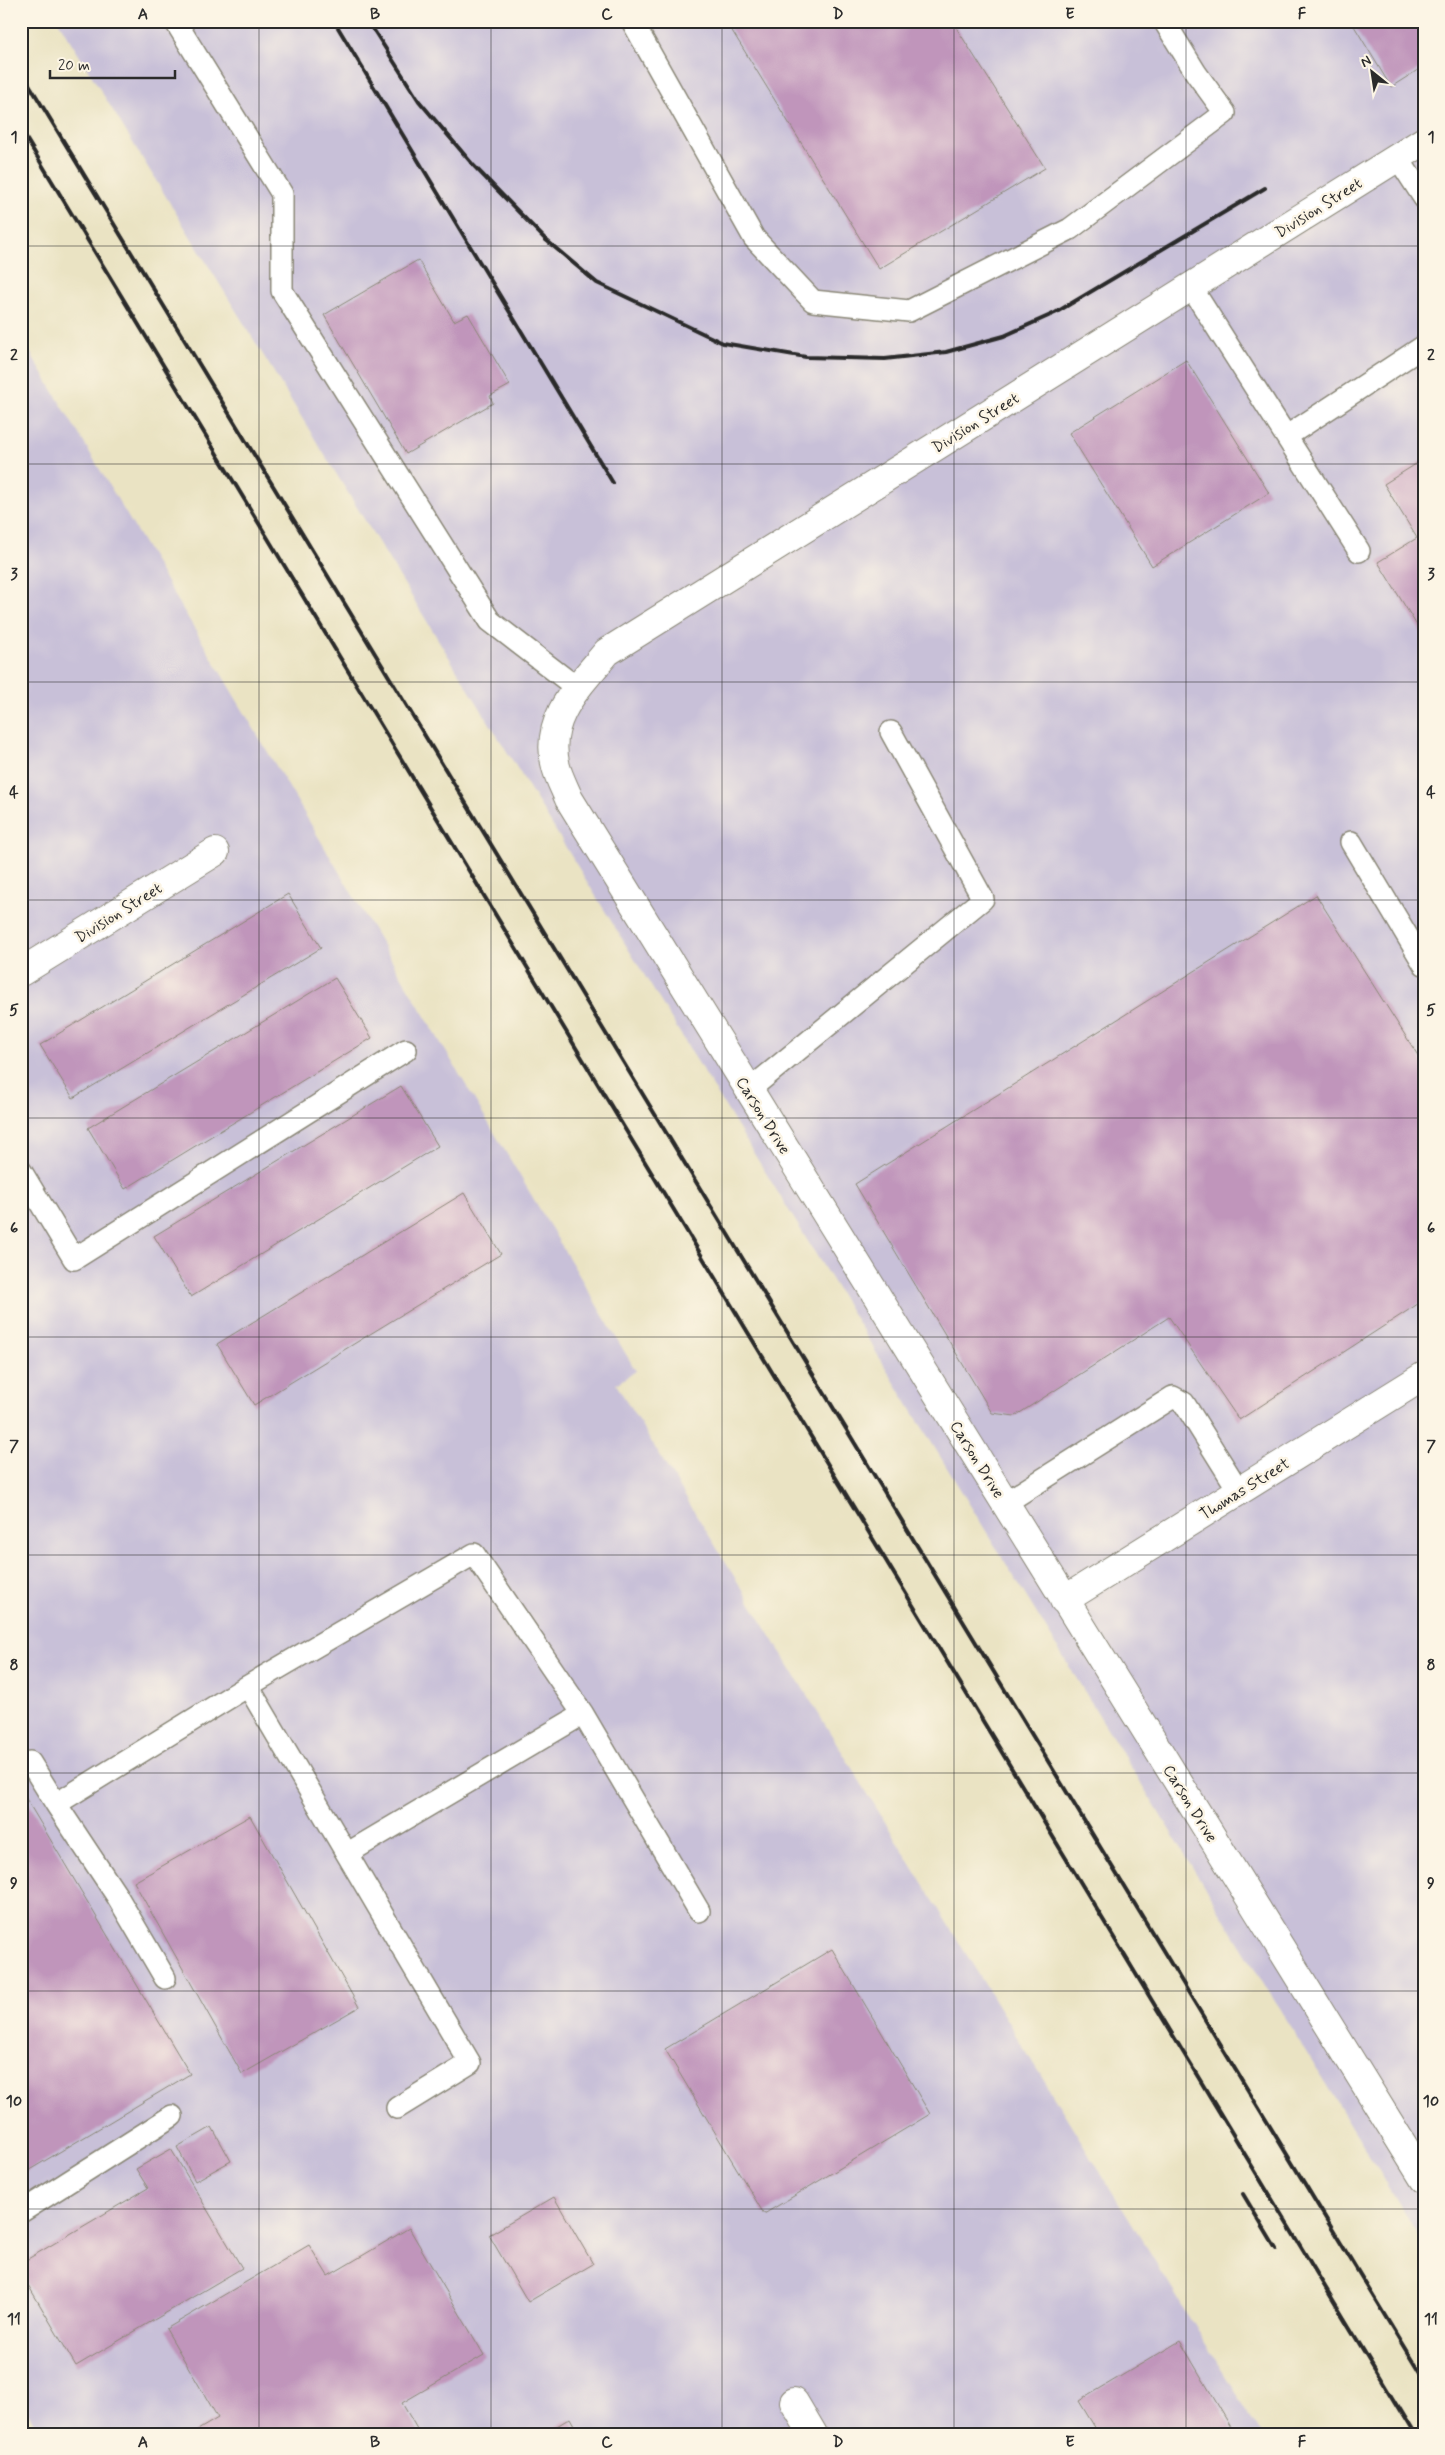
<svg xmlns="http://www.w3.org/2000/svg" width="1445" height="2455" font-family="Mynerve,sans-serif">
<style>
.industrial{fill:#c8c0d8}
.building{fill:#c095bb}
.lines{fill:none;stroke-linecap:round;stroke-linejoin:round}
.service-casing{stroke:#8a8777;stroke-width:24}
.minor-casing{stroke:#8a8777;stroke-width:30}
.service{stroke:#fff;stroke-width:21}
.minor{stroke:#fff;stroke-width:28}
.rail{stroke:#2b2b2b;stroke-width:4}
.grid{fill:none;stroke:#2b2b2b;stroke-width:1;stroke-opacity:0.55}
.labels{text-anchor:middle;stroke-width:5;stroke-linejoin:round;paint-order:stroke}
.street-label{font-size:16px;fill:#2b2b2b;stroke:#fcf5e5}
.neatline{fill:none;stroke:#2b2b2b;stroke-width:2}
.grid-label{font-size:16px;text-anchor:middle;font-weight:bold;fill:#2b2b2b}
</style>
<rect width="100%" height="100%" fill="#fcf5e5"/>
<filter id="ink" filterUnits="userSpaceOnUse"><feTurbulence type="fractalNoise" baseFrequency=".02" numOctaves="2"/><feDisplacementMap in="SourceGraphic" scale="10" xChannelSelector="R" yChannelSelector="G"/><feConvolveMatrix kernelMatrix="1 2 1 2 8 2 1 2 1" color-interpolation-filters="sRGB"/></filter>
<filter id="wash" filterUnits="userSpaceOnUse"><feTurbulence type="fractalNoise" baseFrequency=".0096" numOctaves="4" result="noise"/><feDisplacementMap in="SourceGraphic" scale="20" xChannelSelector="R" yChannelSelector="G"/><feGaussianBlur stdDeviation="1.12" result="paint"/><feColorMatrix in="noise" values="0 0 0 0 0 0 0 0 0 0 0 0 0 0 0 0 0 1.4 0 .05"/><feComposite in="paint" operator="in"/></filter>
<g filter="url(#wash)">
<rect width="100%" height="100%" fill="#eae3c3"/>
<path class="industrial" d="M58,21H1424V2244L479,706Z
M21,337L636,1371L616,1384L1261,2434H41L21,2401Z"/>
<g id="blocks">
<path class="building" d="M726,21H952L1045,168L879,269Z
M1351,21H1424V66L1391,87Z
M418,260L454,321L468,314L510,385L490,396L493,403L406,454L324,315Z
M1186,360L1269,493L1152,566L1069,433Z
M1424,459V637L1378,562L1417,538L1384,484Z
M288,894L321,948L73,1098L40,1045Z
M1316,895L1424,1065V1300L1239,1420L1169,1317L1015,1416L992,1413L855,1184Z
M335,978L372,1038L125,1189L88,1128Z
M401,1086L438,1146L191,1297L154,1236Z
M464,1193L501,1254L254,1405L217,1344Z
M25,1797L190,2074L21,2175V1799Z
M250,1816L359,2007L242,2074L134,1882Z
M832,1949L930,2114L764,2214L665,2049Z
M212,2127L231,2161L195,2181L177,2147Z
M171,2149L242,2268L76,2366L21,2273V2263L148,2188L136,2169Z
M554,2197L593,2264L528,2302L489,2235Z
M409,2228L484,2355L402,2403L420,2434H191L218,2418L166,2329L309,2245L328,2276Z
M1180,2341L1235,2434H1099L1079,2401Z
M570,2418L579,2434H544Z"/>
</g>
</g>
<g filter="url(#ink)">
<use href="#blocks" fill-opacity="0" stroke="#8a8777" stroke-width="1"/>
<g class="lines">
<defs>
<path id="service" d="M175,21L282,194V291L490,621L577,688
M632,21L754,238L813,301L909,311L1070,229L1225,113L1196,73L1164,21
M1398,158L1424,198
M1191,287L1359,551
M1287,436L1424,346
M1351,842L1424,964
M749,1090L983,899L891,732
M21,1171L74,1259L406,1050
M1005,1503L1173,1397L1184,1403L1239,1491
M248,1686L470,2063L397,2108
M583,1714L699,1911
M21,1766L30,1762L56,1804L248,1686L474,1554L583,1714L348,1853
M56,1804L117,1896L165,1978
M21,2212L172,2116"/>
<path id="minor" d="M1424,141L607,652C579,686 543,719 556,767C559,778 565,789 569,799L1424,2179
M21,972L215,852
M1064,1600L1424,1376
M794,2402L813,2434"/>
</defs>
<use href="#service" class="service-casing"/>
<use href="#minor" class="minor-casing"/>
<use href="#service" class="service"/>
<use href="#minor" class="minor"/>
<path class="rail" d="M334,21L613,483
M368,21L419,101L474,166L546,240L597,283L723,343L806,357L885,359L946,352L1004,336L1055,313L1265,188
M21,71L1424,2380
M21,130L1414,2434
M1243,2194L1276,2249"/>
</g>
</g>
<path class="grid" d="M259,21V2434M491,21V2434M722,21V2434M954,21V2434M1186,21V2434M21,246H1424M21,464H1424M21,682H1424M21,900H1424M21,1118H1424M21,1337H1424M21,1555H1424M21,1773H1424M21,1991H1424M21,2209H1424"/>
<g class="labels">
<g class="street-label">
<text transform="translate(1318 207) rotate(-32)" y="6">Division Street</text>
<text transform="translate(975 422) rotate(-32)" y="6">Division Street</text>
<text transform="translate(118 912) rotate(-32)" y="6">Division Street</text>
<text transform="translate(764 1115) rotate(58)" y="6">Carson Drive</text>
<text transform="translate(978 1459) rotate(58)" y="6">Carson Drive</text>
<text transform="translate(1244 1488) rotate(-32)" y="6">Thomas Street</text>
<text transform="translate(1191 1803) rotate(58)" y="6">Carson Drive</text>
</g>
</g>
<rect width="1445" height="2455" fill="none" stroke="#fcf5e5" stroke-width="55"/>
<g transform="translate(1372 72) rotate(330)" stroke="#fcf5e5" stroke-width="4" paint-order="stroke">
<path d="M0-4L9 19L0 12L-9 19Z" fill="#2b2b2b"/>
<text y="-8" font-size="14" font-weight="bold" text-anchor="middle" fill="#2b2b2b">N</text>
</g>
<path d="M50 70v8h125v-8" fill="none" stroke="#2b2b2b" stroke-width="2.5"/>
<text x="58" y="70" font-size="15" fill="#2b2b2b" stroke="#fcf5e5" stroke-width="4" paint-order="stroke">20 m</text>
<rect x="28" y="28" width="1390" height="2400" class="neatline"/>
<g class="grid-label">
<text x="143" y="19">A</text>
<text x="375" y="19">B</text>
<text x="607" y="19">C</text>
<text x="838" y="19">D</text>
<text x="1070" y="19">E</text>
<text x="1302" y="19">F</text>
<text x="14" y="142">1</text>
<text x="1431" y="142">1</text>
<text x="14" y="360">2</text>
<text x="1431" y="360">2</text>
<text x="14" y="579">3</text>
<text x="1431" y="579">3</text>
<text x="14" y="797">4</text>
<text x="1431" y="797">4</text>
<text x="14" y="1015">5</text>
<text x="1431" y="1015">5</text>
<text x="14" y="1233">6</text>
<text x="1431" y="1233">6</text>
<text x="14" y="1451">7</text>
<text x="1431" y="1451">7</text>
<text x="14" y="1670">8</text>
<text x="1431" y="1670">8</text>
<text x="14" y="1888">9</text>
<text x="1431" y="1888">9</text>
<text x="14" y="2106">10</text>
<text x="1431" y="2106">10</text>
<text x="14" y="2324">11</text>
<text x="1431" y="2324">11</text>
<text x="143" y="2447">A</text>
<text x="375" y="2447">B</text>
<text x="607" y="2447">C</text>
<text x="838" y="2447">D</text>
<text x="1070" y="2447">E</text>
<text x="1302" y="2447">F</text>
</g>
</svg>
